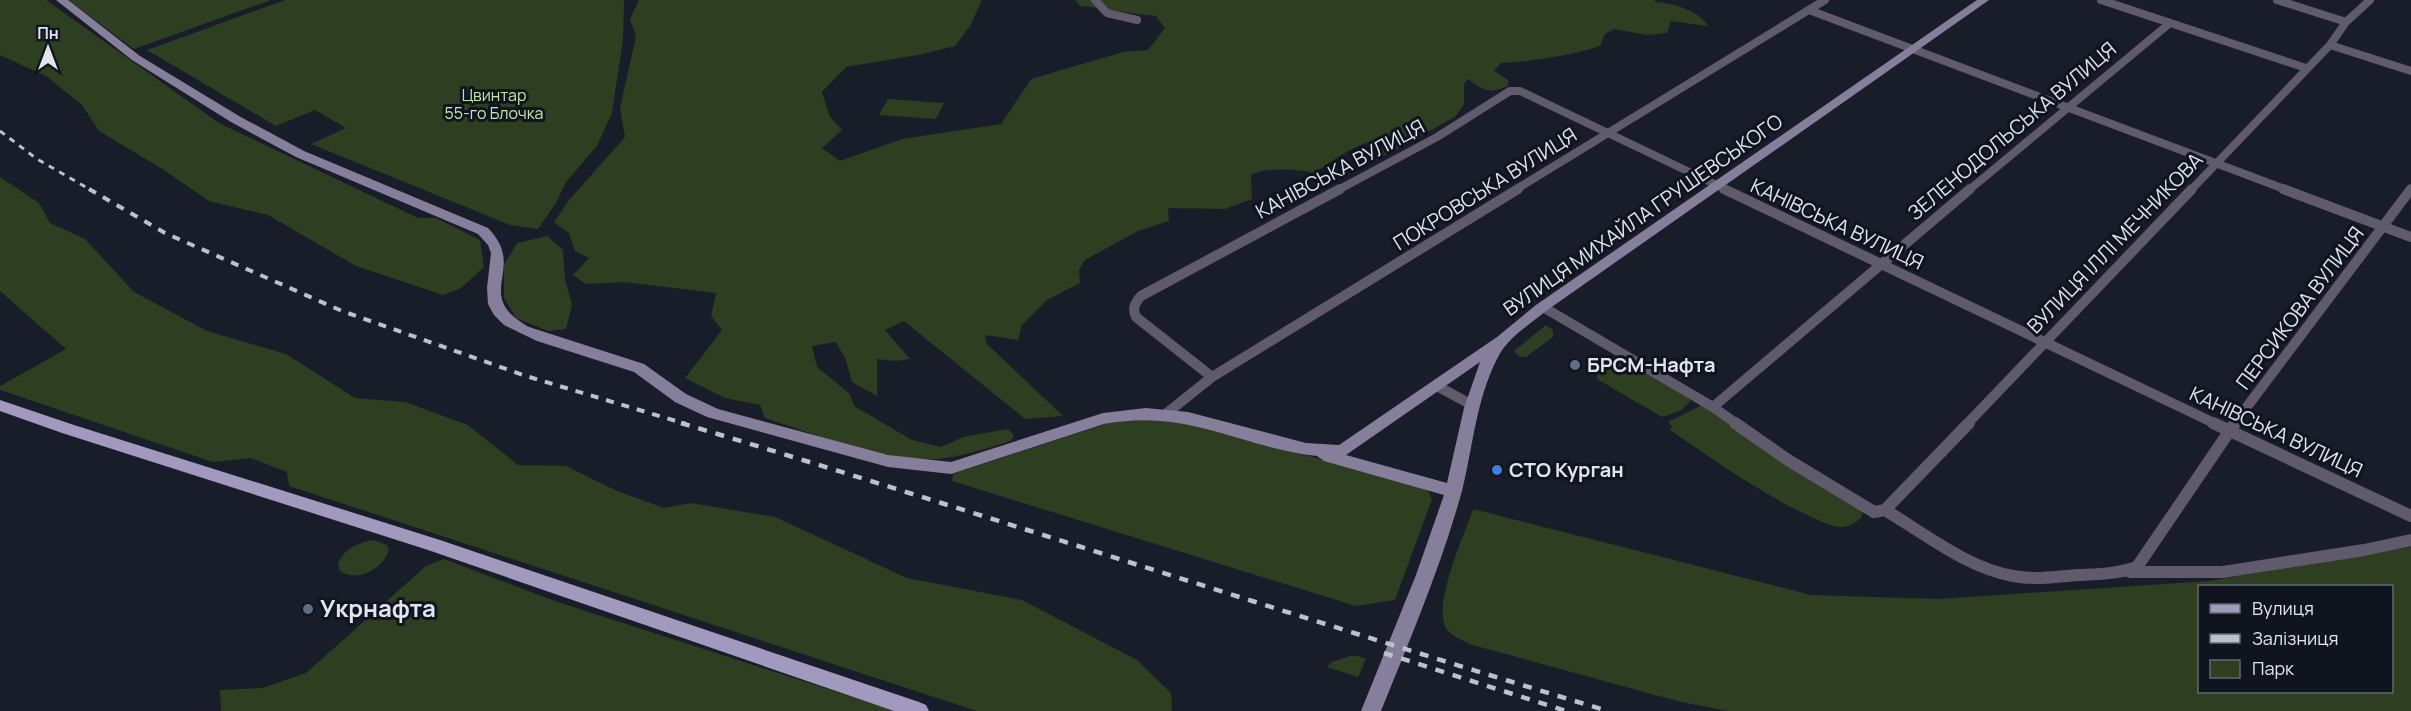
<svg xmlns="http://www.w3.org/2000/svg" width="2411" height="711" font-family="Manrope,sans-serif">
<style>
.green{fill:#2e3e20;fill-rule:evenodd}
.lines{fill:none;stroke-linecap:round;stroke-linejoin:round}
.street-far2{stroke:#5f5b6d;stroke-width:8}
.street-far1{stroke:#5f5b6d;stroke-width:10}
.street{stroke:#5f5b6d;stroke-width:12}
.secondary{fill:#857f9b;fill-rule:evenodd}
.primary{fill:#a29abe;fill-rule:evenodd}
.rail-far2{stroke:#bec1cb;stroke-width:3;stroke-dasharray:6 6;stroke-linecap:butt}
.rail-far1{stroke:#bec1cb;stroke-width:4;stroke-dasharray:8 8;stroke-linecap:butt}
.rail{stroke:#bec1cb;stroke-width:4.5;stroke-dasharray:9 9;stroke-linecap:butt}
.service-dot{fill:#5c6f8a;stroke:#10141f;stroke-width:2}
.shop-dot{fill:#3f7fe0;stroke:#10141f;stroke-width:2}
.labels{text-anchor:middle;stroke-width:6;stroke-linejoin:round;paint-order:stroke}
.far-park-label{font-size:16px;fill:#c4e7a8;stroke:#10141f}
.street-label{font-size:20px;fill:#e1e4ed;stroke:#10141f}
.poi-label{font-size:20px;font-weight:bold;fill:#e1e4ed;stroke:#10141f;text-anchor:start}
.near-poi-label{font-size:24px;font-weight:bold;fill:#e1e4ed;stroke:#10141f;text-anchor:start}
</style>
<rect width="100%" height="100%" fill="#181d29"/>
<path class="green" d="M0,0H46L219,123L418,218H436L480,240L484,267L461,288L443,295L356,266L268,215L209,201L164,170L99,131L82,105L46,76L0,55Z
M68,0H271L134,49Z
M285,0H624L623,39L612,113L597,146L566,182L556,203L538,229L510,225L311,144L346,128L315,110L276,126L147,50Z
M639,0H982L970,26L955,46L918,55L846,67L822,92L830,117L842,130L822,148L840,161L902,139L1001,124L1031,79L1123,52L1148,50L1165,28L1156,16C1130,14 1106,8 1080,6L1075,0H1654L1656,2C1672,3 1699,10 1708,26L1671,21L1667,33L1647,35L1614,29L1605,34L1600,46C1568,56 1535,61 1501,63L1494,71L1508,80V86C1489,94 1484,91 1468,79L1464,84V104L1455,117L1371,163L1366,159L1395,140C1361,137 1341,156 1314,173C1298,169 1265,167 1251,175L1252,199L1225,209L1168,208L1169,221L1138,231L1085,260L1079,270L1080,283L1047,300L1022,325L1018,340L985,335L987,344L1063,416L1025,419L904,321L885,330L910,359L895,361L877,359V396L852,382L846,360L836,342L812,346L817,367L850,394L854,406L912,440L941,447L963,437L1008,429L1014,436L1011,441C987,448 960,458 935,459C880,461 817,435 765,418L760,405L725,398L685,378L722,330L711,316L716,293L624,282L586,284L573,275L589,258L575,251L569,233L554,222L569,200L625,137L620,108L636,36L630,19Z
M888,99L944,103L936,119L879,115Z
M0,177L39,203L50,223L85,239L134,292L207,331L286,354L355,398L405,402L468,425L518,465L566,466L617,491L664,508L691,503L775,517L907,578L1022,600L1137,660L1171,693L1172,711H977L289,486L287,472L251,458L213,462L0,390V386L66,349L0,291Z
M547,236L563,250L565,280L572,305L566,329L548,331L516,318L504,298V265L517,243Z
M1546,325L1553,330V337L1526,357H1520L1514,351Z
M1621,357L1689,397L1690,402L1680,411L1662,417L1597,379V373Z
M1702,405L1863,509L1862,517C1855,523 1848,528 1838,527C1826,525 1814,518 1803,513C1756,490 1712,459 1669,429L1673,427L1668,422Z
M1124,418L1181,421L1423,487L1429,492L1432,499L1395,600L1356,606L952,481L953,474L961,471Z
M1473,509L1811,595L1938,599L2209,581L2411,547V711H1727L1677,701L1469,644C1463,640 1454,637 1449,632C1428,612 1465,534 1473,509ZM2200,586H2392V692H2200Z
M373,540L387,545L389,550C383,569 357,583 340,571L338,565C343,549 357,543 373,540Z
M444,559L555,601L896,711H221L220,690L262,688L306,673L426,566Z
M1350,656H1358L1366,659L1358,677L1327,667L1332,662Z"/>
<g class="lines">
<path class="street-far2" d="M1095,0L1107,13L1137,20
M2101,0L2306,68
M2277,0L2346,22
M1809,10L2287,190
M2330,45L2411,71
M1338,190L1437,137L1510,91H1520L1727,190
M1515,190L1825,0
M1969,190L2170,23
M2191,190L2330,45L2346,22L2370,0"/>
<path class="street-far1" d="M1724,189L2216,424
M2283,189L2411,237
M1543,307L1713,407L1737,424
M1212,377L1136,317C1132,308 1135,303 1141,296L1340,189
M1437,386L1472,405
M1713,407L1970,189
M1167,413L1212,377L1518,189
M1967,424L2192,189
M2234,424L2411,189"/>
<path class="street" d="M1735,423L1788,460L1874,512L1885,510C1924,533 1967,568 2013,576C2034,580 2056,577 2078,575C2098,574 2118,574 2137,567L2235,423
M2213,423L2411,516
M1885,510L1969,423
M2130,572H2223L2364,550L2411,540"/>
<path class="secondary" d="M56,0H68L140,56L239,116L304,151L488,228C529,270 470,294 529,327L644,364L686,394L718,409L888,455L951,462L1103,413L1146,408L1188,412L1306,443L1339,445L1497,337L1536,305L1977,0H1989L1546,311C1529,325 1507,338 1497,359C1476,400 1473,447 1462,491C1441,567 1410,639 1381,711H1361L1416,575L1444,495L1324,461L1317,456C1239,447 1188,408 1104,424L951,474L888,467L707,417L675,402L634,372L537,341L504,325L494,315L488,304L487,288L491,253L488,245L478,234L296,157L231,122L132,60ZM1480,362L1464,408L1447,483L1346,455Z"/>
<path class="primary" d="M0,400L74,425L440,540L919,702L926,705L929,711H894L428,550L62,433L0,411Z"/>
<path class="rail-far2" d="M0,131L37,159L91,190"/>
<path class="rail-far1" d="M89,189L165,233L342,311L526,376L686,424"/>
<path class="rail" d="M681,423C991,516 1298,618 1608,711
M1384,653L1566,711"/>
</g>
<g class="service-dot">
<circle cx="1575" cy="365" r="6"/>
<circle cx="308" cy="609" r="6"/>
</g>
<circle class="shop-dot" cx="1497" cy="470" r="6"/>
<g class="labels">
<g class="far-park-label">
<text x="494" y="101">Цвинтар<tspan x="494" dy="18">55-го Блочка</tspan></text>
</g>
<g class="street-label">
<text transform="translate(2012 131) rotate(-40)" y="7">ЗЕЛЕНОДОЛЬСЬКА ВУЛИЦЯ</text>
<text transform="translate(1340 169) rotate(-28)" y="7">КАНІВСЬКА ВУЛИЦЯ</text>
<text transform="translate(1485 189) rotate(-32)" y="7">ПОКРОВСЬКА ВУЛИЦЯ</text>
<text transform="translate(1643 215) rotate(-35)" y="7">ВУЛИЦЯ МИХАЙЛА ГРУШЕВСЬКОГО</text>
<text transform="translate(1837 224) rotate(25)" y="7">КАНІВСЬКА ВУЛИЦЯ</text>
<text transform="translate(2115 243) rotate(-46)" y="7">ВУЛИЦЯ ІЛЛІ МЕЧНИКОВА</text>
<text transform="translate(2300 308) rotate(-53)" y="7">ПЕРСИКОВА ВУЛИЦЯ</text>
<text transform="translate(2276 432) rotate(25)" y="7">КАНІВСЬКА ВУЛИЦЯ</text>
</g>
<g class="poi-label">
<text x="1587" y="372">БРСМ-Нафта</text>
<text x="1509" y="477">СТО Курган</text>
</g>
<g class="near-poi-label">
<text x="320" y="617">Укрнафта</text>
</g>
</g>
<rect x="2198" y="585" width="195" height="108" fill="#10141f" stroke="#646771" stroke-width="1.5"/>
<rect x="2210" y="604" width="30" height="9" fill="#a29abe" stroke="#646771" stroke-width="1.5"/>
<text x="2252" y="615" font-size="18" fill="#e1e4ed">Вулиця</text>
<rect x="2210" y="634" width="30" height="9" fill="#bec1cb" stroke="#646771" stroke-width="1.5"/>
<text x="2252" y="645" font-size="18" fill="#e1e4ed">Залізниця</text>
<rect x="2210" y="660" width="30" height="18" fill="#2e3e20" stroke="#646771" stroke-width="1.5"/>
<text x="2252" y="675" font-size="18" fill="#e1e4ed">Парк</text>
<g transform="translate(48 48)" stroke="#10141f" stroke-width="4.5" paint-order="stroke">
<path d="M0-4.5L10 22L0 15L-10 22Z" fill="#e1e4ed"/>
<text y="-9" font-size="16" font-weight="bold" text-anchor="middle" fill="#e1e4ed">Пн</text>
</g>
</svg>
